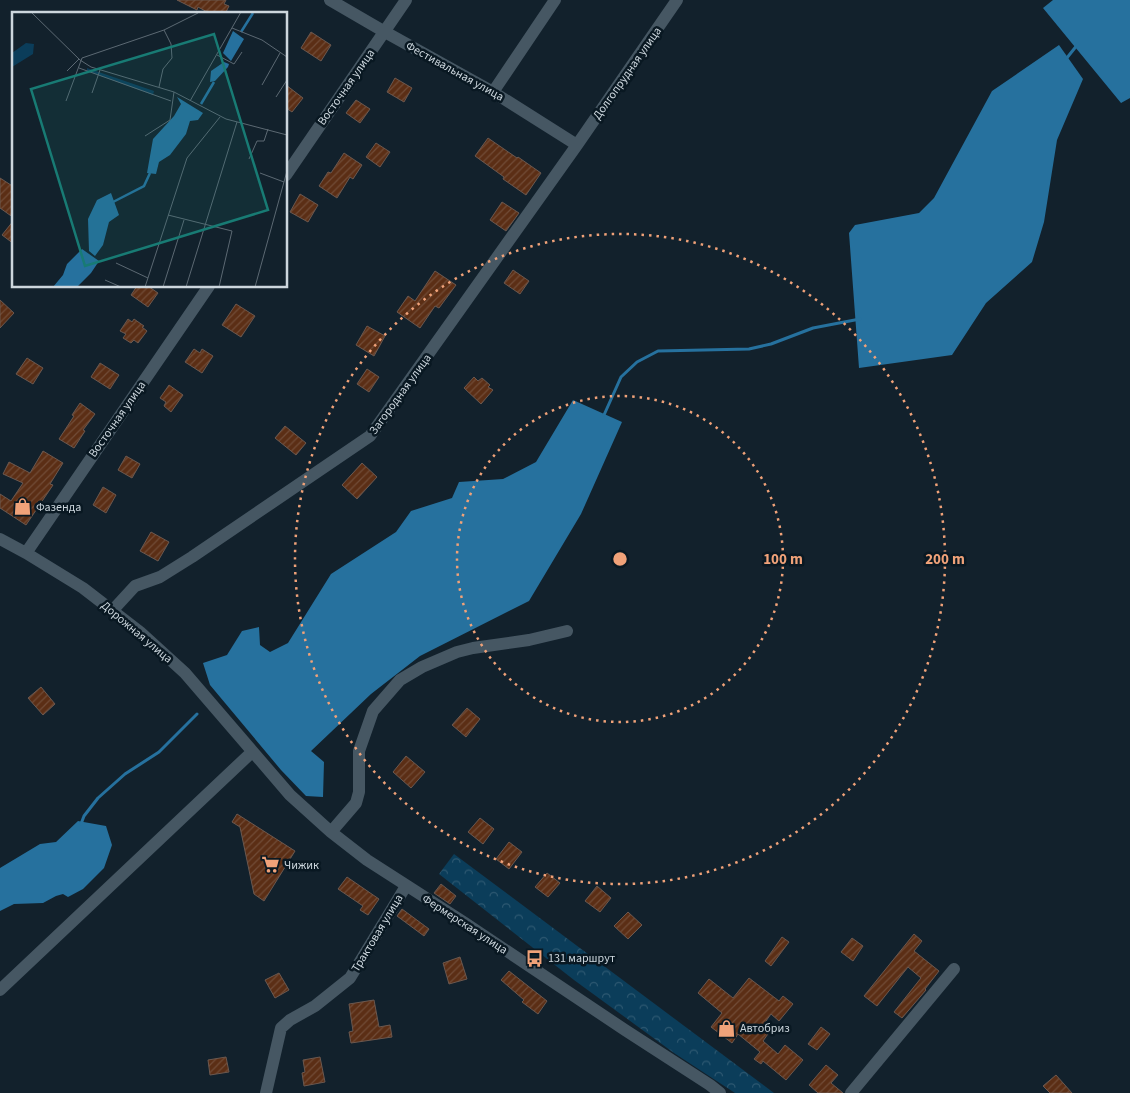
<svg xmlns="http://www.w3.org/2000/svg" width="1130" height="1093" font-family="'Source Sans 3',sans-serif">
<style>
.forest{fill:url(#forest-crowns)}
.water{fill:#26719e}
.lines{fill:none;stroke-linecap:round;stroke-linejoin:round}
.stream{stroke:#26719e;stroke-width:3}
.building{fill:url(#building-hatch);stroke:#6b584f}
.minor{stroke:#465763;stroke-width:12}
.ring{fill:none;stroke:#f0a279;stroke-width:2.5;stroke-dasharray:2.5 5}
.labels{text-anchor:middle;stroke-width:5;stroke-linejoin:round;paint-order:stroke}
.street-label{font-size:12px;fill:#ccd6dd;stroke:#091822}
.poi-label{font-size:12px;fill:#ccd6dd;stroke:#091822;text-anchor:start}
.inset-river{fill:none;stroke:#26719e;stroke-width:2.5}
.inset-road{fill:none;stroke:#5c6973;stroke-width:1}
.view{fill:#187b74;fill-opacity:0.15;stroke:#187b74;stroke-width:2.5}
.inset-edge{fill:none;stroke:#ccd6dd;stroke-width:2.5}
.centre{fill:#f0a279;stroke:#091822;stroke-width:2.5}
.ring-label{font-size:15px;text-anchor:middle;font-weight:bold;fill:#f0a279;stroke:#091822;stroke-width:5;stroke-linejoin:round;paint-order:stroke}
</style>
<defs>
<pattern id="forest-crowns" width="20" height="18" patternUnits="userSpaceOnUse" patternTransform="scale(1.25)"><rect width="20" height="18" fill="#0b3d5a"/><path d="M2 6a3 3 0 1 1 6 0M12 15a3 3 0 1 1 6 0" fill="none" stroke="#2d5871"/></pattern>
<pattern id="building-hatch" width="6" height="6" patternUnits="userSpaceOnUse" patternTransform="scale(1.25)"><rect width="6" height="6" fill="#5b2e15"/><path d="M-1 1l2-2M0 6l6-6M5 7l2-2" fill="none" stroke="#714c37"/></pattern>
</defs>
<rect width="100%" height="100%" fill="#12212c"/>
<path class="forest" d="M454,854L774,1093H735L674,1053L574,980L439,874Z"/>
<path class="water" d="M1053,0H1130V98L1121,103L1043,8Z
M1059,45L1083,79L1057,140L1044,222L1032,262L986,303L952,355L859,368L849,233L855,225L919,213L934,198L992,91Z
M573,400L622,422L581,514L529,601L420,656L371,694L311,751L324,762L323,797L306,796L281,770L210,685L203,663L227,655L242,631L259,627L260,645L270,652L288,643L331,574L396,532L411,511L452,498L459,482L503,479L536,462Z
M78,821L106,826L112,845L104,868L83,889L68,897L63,894L56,896L43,903L14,904L0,911V868L40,844L56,842Z"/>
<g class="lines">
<path class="stream" d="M1066,59L1078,44
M604,415L621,377L637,362L658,351L749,349L771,344L813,328L860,319
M81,824L84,816L98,798L125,774L159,752L197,714"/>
</g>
<path class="building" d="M177,0H226L224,4L229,6L225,14H211L198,7L197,10Z
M311,32L331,45L321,61L301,48Z
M395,78L412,88L404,102L387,92Z
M286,85L303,98L292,112L286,108Z
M356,100L370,109L360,123L346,113Z
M488,138L517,158L518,157L541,173L526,195L503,179L504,177L475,156Z
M376,143L390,152L380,167L366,157Z
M344,153L362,165L353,179L350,177L337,198L319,186L328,172L331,173Z
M0,178L14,187V218L0,208Z
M300,194L318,205L308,222L290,212Z
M502,202L519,213L506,231L490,220Z
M14,220V244L2,235Z
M513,270L529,281L520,294L504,283Z
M435,271L456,285L439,308L435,306L420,328L397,312L408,296L415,301Z
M137,286H148L158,293L148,307L131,295Z
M0,300L14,313L0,328Z
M236,304L255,316L241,337L222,325Z
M128,319L132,322L134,319L144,326L142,327L147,331L138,343L134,340L131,343L123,338L126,334L120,331Z
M367,326L385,336L374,356L356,345Z
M194,349L200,353L202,349L213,356L202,373L185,362Z
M27,358L43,368L33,384L16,374Z
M100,363L119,375L110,389L91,377Z
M367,369L379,377L369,392L357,384Z
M474,377L478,381L482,378L490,385L488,387L493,390L481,404L464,388Z
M169,385L183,395L171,412L164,406L166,402L160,398Z
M80,403L95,414L83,430L85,431L74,448L59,439L74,416L72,415Z
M285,426L306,443L296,455L275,438Z
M43,451L63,463L50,484L53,485L26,525L0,508V494L11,501L23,483L3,474L9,462L30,473Z
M126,456L140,464L132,478L118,470Z
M362,463L377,477L357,499L342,485Z
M103,487L116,495L106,513L93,505Z
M151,532L169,542L158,561L140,551Z
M41,687L55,704L43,715L28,698Z
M467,708L480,719L466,737L452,725Z
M406,756L425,772L411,788L393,772Z
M237,814L295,851L264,901L254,894L240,827L232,822Z
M480,818L494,829L483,844L468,832Z
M509,842L522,852L509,869L496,859Z
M547,873L560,883L548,897L535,887Z
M347,877L379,899L368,915L360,910L363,906L338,889Z
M441,884L456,896L450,904L434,893Z
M597,886L611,898L600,912L585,901Z
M402,909L429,929L424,936L397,916Z
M628,912L642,925L628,939L614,926Z
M914,934L922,941L914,951L939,971L925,989L926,990L902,1018L894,1012L921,978L908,967L877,1006L864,996Z
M782,937L789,942L771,966L765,961Z
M852,938L863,946L853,961L841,952Z
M460,957L467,979L449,984L443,963Z
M509,971L547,1001L538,1014L522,1002L524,1000L501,980Z
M279,973L289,990L275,998L265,980Z
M749,978L779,1001L783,996L793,1004L779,1021L771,1014L763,1025L770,1031L763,1041L778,1054L785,1045L803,1060L786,1080L763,1061L761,1064L754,1059L760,1052L738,1034L732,1043L711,1027L722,1013L698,993L709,979L733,998Z
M374,1000L379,1027L390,1025L392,1037L351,1043L349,1032L353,1031L349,1004Z
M821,1027L830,1034L817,1050L808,1044Z
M226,1057L229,1072L210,1075L208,1060Z
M320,1057L325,1082L304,1086L302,1073L305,1072L303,1060Z
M826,1065L838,1075L831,1083L843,1093H818L809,1085Z
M1056,1075L1072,1093H1050L1043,1086Z"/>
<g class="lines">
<path class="minor" d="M330,0L385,32L493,92L577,145
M493,92L555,0
M286,175L406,0
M0,539L26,553L83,588L140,632L185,673L290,795L331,832L367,860L465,923L625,1030L710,1085L720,1093
M26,553L209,286
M112,611L135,586L160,577L192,557L370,436L577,145L677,0
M331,832L356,803L359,792V751L373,711L400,680L422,667L457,652L473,648L529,640L567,631
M0,990L252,752
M266,1093L281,1028L290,1020L315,1006L350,978L406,886
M851,1093L954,969"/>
</g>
<g class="ring">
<circle cx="620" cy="559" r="163"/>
<circle cx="620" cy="559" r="325"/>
</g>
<defs>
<symbol id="shop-bare" viewBox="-9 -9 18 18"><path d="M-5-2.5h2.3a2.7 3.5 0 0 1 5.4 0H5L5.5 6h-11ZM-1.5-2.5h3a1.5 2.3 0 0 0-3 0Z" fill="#f0a279" stroke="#091822" stroke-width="2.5" paint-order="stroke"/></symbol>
<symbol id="supermarket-bare" viewBox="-9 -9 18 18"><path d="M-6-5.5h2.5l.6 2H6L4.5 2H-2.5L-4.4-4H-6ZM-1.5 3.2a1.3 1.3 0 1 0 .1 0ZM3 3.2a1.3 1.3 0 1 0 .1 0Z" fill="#f0a279" stroke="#091822" stroke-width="2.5" paint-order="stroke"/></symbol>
<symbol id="bus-bare" viewBox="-9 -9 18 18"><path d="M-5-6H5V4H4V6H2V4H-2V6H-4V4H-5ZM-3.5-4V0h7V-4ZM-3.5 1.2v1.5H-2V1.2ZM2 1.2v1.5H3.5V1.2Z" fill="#f0a279" stroke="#091822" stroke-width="2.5" paint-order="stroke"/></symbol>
</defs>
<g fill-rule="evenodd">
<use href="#shop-bare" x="10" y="494" width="25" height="25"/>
<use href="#supermarket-bare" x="258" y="852" width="25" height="25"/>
<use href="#bus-bare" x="522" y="946" width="25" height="25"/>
<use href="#shop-bare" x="714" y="1016" width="25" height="25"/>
</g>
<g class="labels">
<g class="street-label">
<text transform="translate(455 71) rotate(29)" y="4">Фестивальная улица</text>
<text transform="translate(627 73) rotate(-55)" y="4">Долгопрудная улица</text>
<text transform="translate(346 87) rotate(-55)" y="4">Восточная улица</text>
<text transform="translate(400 394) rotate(-54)" y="4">Загородная улица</text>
<text transform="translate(117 419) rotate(-55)" y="4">Восточная улица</text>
<text transform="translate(137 632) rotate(40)" y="4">Дорожная улица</text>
<text transform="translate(465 924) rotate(33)" y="4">Фермерская улица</text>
<text transform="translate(377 933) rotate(-59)" y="4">Трактовая улица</text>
</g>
<g class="poi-label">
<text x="36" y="511">Фазенда</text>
<text x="284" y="869">Чижик</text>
<text x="548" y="962">131 маршрут</text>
<text x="740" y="1032">Автобриз</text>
</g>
</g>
<g transform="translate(12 12)">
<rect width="275" height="275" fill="#12212c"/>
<path d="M14,31L22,32L21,42L0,55V41ZM75,56L142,79L141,83L75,59Z" fill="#0b3d5a"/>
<path d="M221,19L232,27L219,49L211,41ZM212,50L217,52L216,55L203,69L198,70L199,59ZM165,85L191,101L186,108L178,109L174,122L158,143L147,150L144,162L135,161L141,127L162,104L169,92ZM99,181L107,203L97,210L91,233L83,244L77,239L76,207L85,188ZM70,237L87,249L79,261L65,275H41L51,263L55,252Z" fill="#26719e"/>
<path class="inset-river" d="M229,20L241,1M189,92L202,70M101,190L132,174L138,161"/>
<path class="inset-road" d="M19,0L68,48L79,55L162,80L214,107L275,123M220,16L250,28L275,45M152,18L186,1M205,43L222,52L230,40M67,56L159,89M55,59L67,47M250,73L268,41M80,81L88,58M264,85L275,68M54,89L70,46L152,18L159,32L160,46L151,57L147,75M178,89L229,0M133,124L158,108L162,80M237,147L245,129H252L256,117M248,161L272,170M156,203L220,219L207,275M104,251L136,266M93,268L109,275M133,275L175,146L208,105M151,275L172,208M174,275L225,110M243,275L275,159"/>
<path class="view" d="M202,22L256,198L73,254L19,77Z"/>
<rect width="275" height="275" class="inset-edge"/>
</g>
<circle cx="620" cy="559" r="8" class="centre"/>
<g class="ring-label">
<text x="783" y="564">100 m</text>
<text x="945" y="564">200 m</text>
</g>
</svg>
